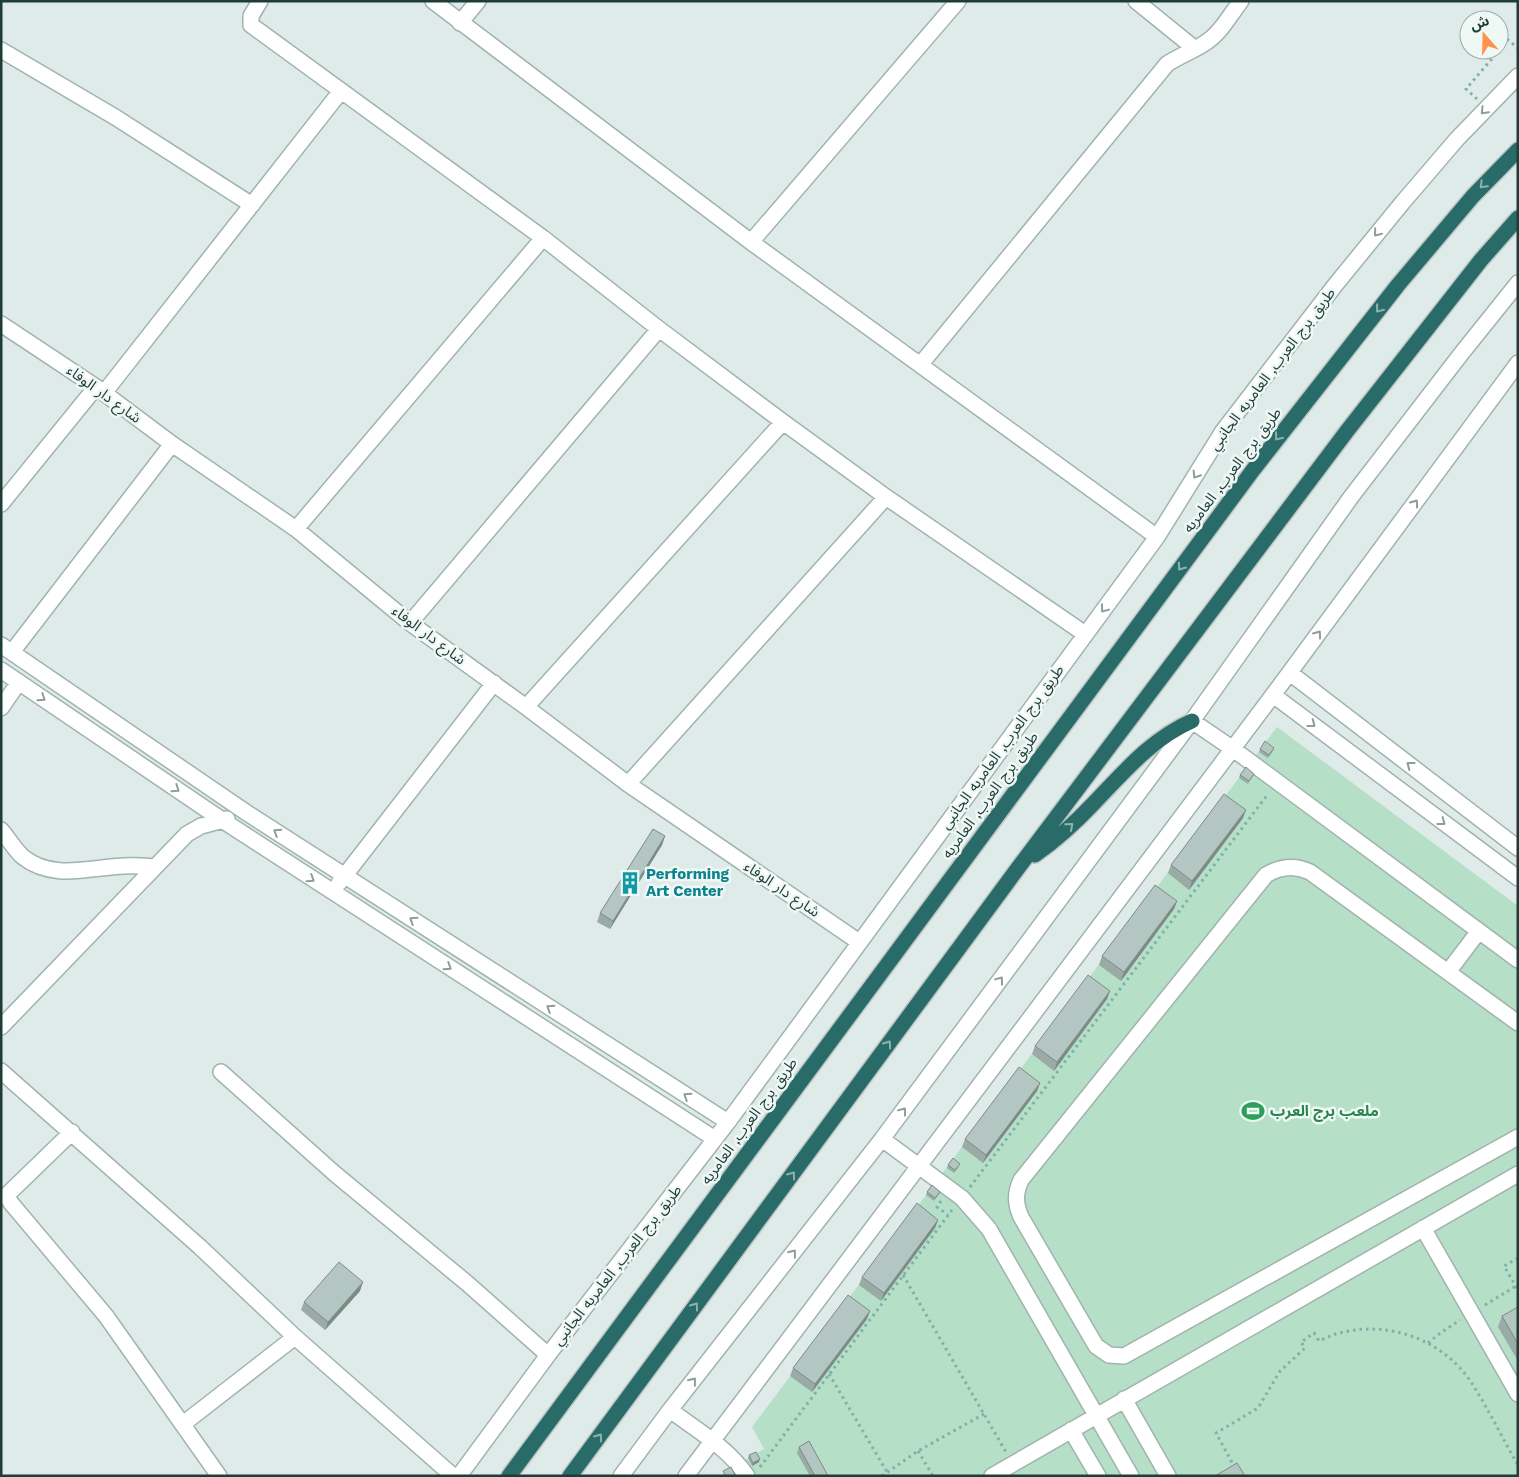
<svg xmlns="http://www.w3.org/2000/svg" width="1519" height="1477" font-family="'Work Sans','Noto Sans Arabic',sans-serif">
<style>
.green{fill:#b5dfc7}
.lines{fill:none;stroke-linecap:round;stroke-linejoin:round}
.minor-casing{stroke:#a1b3b0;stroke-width:18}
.highway-casing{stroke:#bcc5c4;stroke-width:18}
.path{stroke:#7cb2aa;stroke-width:3;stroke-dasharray:2.5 4;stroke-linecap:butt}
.minor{stroke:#fff;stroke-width:15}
.highway{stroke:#286b68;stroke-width:15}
.wall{fill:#9aaaa6}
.shaded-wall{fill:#7d8b87}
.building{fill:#b3c6c1;stroke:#7d8b87}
.oneway{stroke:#8e9e9c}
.oneway2{stroke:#8cb2ae}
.labels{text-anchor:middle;stroke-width:5;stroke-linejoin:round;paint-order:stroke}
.street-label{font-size:15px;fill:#1e3d39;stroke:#eff8f5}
.culture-label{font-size:15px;font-weight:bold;fill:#0d838f;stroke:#eff8f5;text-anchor:start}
.leisure-label{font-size:15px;font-weight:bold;fill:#27864d;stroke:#eff8f5;text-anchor:start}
</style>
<rect width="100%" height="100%" fill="#deebe8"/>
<path class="green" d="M1277,727L1518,906V1476H719L764,1449L752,1427Z"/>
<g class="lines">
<defs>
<path id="minor" d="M260,1L251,16V25L543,238L659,329L783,422L886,497L1085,634
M433,1L751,242L1157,537
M1136,1L1194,48
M460,23L478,1
M1,50L115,117L252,205
M751,242L958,1
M1,324L96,387L172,444L296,529L410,623L526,707L628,784L859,942
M920,365L1167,64C1179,56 1193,51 1205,43C1220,34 1230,15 1241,1
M104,393L341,91
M1,504L96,387
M296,529L543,238
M410,623L659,329
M1,645L247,813L728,1122
M12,652L172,444
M1,670L222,820L715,1139
M1290,673L1518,848
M1273,695L1518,878
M526,707L783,422
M1,708L19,682
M1192,721L1233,749L1518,960
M628,784L886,497
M1,830C9,839 14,849 23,857C53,881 91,867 124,866C135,865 145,866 155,867
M339,883L494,683
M1448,972L1479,931
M1518,1023L1310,872C1295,865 1281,866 1266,875L1021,1180C1015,1193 1015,1203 1021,1217L1096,1346L1109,1355L1124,1356L1518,1137
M1,1027L187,834L201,826L227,819
M1,1071L200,1247L295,1337L453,1476
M221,1072L334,1173L468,1284L548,1355
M72,1132L9,1193L8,1198L11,1203L106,1316L219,1476
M882,1139L962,1198L989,1229L1131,1476
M1423,1228L1518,1394
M1124,1399L1168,1476
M670,1410C697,1430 728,1448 747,1476
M183,1424L295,1337
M1071,1430L1098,1476
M459,1476L548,1355L728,1122L1157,537L1223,431L1336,284L1403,202L1457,139L1518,76
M621,1476L670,1410L882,1139L1192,721L1351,497L1461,354L1518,283
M686,1476L1273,695L1518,363
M992,1476L1518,1174"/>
<path id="highway" d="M1035,855C1056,840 1075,823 1093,804C1123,773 1151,739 1192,721
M509,1476L1253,470L1398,285L1473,196L1518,150
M570,1476L1018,868L1347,431L1481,260L1518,218"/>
</defs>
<use href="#minor" class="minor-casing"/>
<use href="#highway" class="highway-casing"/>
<path class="path" d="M1477,99L1466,89L1508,40L1518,48
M970,1187L1268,794
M941,1201L937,1207L948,1215
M1518,1258L1504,1266L1518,1290
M903,1275L1006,1452
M1485,1305L1516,1286
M1428,1343L1439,1334L1460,1320
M829,1374L887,1472
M918,1451L933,1476
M760,1467L952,1210
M1235,1468L1216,1433L1258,1408L1280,1371L1305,1348L1301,1342L1314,1333L1319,1341C1326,1338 1333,1334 1340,1333C1389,1320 1443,1340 1471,1382C1488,1408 1502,1438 1518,1465
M882,1476L918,1451L984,1414"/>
<use href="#minor" class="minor"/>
<use href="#highway" class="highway"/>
</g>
<path class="wall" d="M1274,748L1273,751L1268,758L1259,752L1260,749Z
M1254,774L1253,776L1248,784L1239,778L1240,775Z
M1243,818L1189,890L1168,873L1171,865Z
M665,836L662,845L610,929L597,922L600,913Z
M1177,901L1174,909L1121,981L1099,965L1102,956Z
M1110,991L1107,999L1054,1071L1032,1054L1035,1046Z
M1040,1083L1037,1091L983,1163L962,1147L965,1139Z
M948,1165L959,1167L954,1173L947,1168Z
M927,1192H940L939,1194L934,1201L926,1195Z
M938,1220L935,1228L881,1301L859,1285L862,1277Z
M360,1291L325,1330L301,1310L304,1302Z
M1518,1307V1361L1498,1327L1502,1316Z
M867,1319L812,1392L790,1376L793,1368Z
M799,1447L828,1476H810L797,1453Z
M749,1455L759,1462L752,1466L748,1458Z"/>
<path class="shaded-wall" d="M1246,810L1243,818L1189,890L1192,881Z
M665,836L662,845L610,929L613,921Z
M1177,901L1174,909L1121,981L1124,972Z
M1110,991L1107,999L1054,1071L1057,1062Z
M1040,1083L1037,1091L983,1163L986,1155Z
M938,1220L935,1228L881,1301L884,1293Z
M363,1282L360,1291L325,1330L328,1322Z
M870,1311L867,1319L812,1392L815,1384Z
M760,1459L759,1462L752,1466L753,1463Z"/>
<path class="building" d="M1265,741L1274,748L1269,755L1260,749Z
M1246,767L1254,774L1249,781L1240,775Z
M1224,794L1246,810L1192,881L1171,865Z
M653,829L665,836L613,921L600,913Z
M1155,885L1177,901L1124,972L1102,956Z
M1088,975L1110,991L1057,1062L1035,1046Z
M1019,1067L1040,1083L986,1155L965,1139Z
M953,1158L960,1164L955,1170L948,1165Z
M932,1185L940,1192L935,1198L927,1192Z
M917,1203L938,1220L884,1293L862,1277Z
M339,1262L363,1282L328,1322L304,1302Z
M848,1295L870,1311L815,1384L793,1368Z
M1518,1307V1344L1502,1316Z
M809,1441L828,1476H815L799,1447Z
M756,1452L760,1459L753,1463L749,1455Z
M1237,1463L1245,1476H1215Z
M731,1467L735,1475L733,1476H726L723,1471Z"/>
<defs><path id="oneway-chevron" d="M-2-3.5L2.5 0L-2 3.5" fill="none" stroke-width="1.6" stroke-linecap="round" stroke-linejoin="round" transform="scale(1.25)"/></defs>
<g class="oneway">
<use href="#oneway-chevron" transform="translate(1484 111) rotate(133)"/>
<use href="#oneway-chevron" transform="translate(1377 233) rotate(129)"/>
<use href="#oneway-chevron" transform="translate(1196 475) rotate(122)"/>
<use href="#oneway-chevron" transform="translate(1415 503) rotate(-54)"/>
<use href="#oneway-chevron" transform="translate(1104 609) rotate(127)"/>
<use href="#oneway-chevron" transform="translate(1318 634) rotate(-54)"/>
<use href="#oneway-chevron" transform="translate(42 698) rotate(34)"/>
<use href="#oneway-chevron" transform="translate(1312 724) rotate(37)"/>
<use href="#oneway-chevron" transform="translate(1410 765) rotate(-143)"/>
<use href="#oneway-chevron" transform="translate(176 789) rotate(34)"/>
<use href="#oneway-chevron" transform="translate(1442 822) rotate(37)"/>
<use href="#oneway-chevron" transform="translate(277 832) rotate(-147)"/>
<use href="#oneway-chevron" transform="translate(311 879) rotate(33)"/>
<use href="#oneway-chevron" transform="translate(413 920) rotate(-147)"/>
<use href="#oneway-chevron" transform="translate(448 967) rotate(33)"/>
<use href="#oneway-chevron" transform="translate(1000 980) rotate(-53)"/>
<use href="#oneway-chevron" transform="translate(550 1008) rotate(-147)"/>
<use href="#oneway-chevron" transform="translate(687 1096) rotate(-147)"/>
<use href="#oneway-chevron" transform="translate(903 1111) rotate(-53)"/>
<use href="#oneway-chevron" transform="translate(793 1253) rotate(-52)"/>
<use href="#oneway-chevron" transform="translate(693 1381) rotate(-52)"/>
</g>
<g class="oneway2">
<use href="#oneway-chevron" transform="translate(1483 185) rotate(135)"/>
<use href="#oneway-chevron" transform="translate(1379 309) rotate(128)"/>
<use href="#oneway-chevron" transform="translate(1278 437) rotate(128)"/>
<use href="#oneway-chevron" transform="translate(1181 567) rotate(126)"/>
<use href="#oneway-chevron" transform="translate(1070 826) rotate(-41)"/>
<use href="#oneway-chevron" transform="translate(888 1044) rotate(-54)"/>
<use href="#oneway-chevron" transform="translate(792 1175) rotate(-54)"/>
<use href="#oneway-chevron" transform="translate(695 1306) rotate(-54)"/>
<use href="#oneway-chevron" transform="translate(599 1437) rotate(-54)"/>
</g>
<defs>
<symbol id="building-bare" viewBox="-9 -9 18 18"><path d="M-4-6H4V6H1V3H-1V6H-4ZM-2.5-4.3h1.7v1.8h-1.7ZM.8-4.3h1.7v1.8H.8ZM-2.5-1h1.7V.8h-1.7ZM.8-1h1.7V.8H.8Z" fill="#0f9aa8" stroke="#eff8f5" stroke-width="2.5" paint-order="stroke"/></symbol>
<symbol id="stadium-bare" viewBox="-9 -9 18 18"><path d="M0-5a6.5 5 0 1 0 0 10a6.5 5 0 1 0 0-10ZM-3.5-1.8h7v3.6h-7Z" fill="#2e9e5b" stroke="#eff8f5" stroke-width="2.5" paint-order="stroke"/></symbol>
</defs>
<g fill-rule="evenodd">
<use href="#building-bare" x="614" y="867" width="32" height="32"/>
<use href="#stadium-bare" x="1237" y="1095" width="32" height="32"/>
</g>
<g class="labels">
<g class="street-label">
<text transform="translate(1272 369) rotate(-53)" y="5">طريق برج العرب, العامريه الجانبي</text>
<text transform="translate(104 394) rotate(36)" y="5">شارع دار الوفاء</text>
<text transform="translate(1232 470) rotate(-53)" y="5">طريق برج العرب, العامريه</text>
<text transform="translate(429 635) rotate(37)" y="5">شارع دار الوفاء</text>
<text transform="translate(1002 747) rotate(-54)" y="5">طريق برج العرب, العامريه الجانبي</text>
<text transform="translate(990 795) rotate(-54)" y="5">طريق برج العرب, العامريه</text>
<text transform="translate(782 889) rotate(34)" y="5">شارع دار الوفاء</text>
<text transform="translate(749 1121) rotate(-54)" y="5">طريق برج العرب, العامريه</text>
<text transform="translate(617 1265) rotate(-52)" y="5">طريق برج العرب, العامريه الجانبي</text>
</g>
<g class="culture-label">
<text x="646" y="879">Performing<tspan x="646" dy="17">Art Center</tspan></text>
</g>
<g class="leisure-label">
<text x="1270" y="1116">ملعب برج العرب</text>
</g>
</g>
<rect width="1519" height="1477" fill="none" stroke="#1e3d39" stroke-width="5"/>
<g transform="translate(1484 35) rotate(340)"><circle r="24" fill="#eff8f5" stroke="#9badaa"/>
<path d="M0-4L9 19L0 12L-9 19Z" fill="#fe944a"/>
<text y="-8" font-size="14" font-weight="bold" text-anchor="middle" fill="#1e3d39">ش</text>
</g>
</svg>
